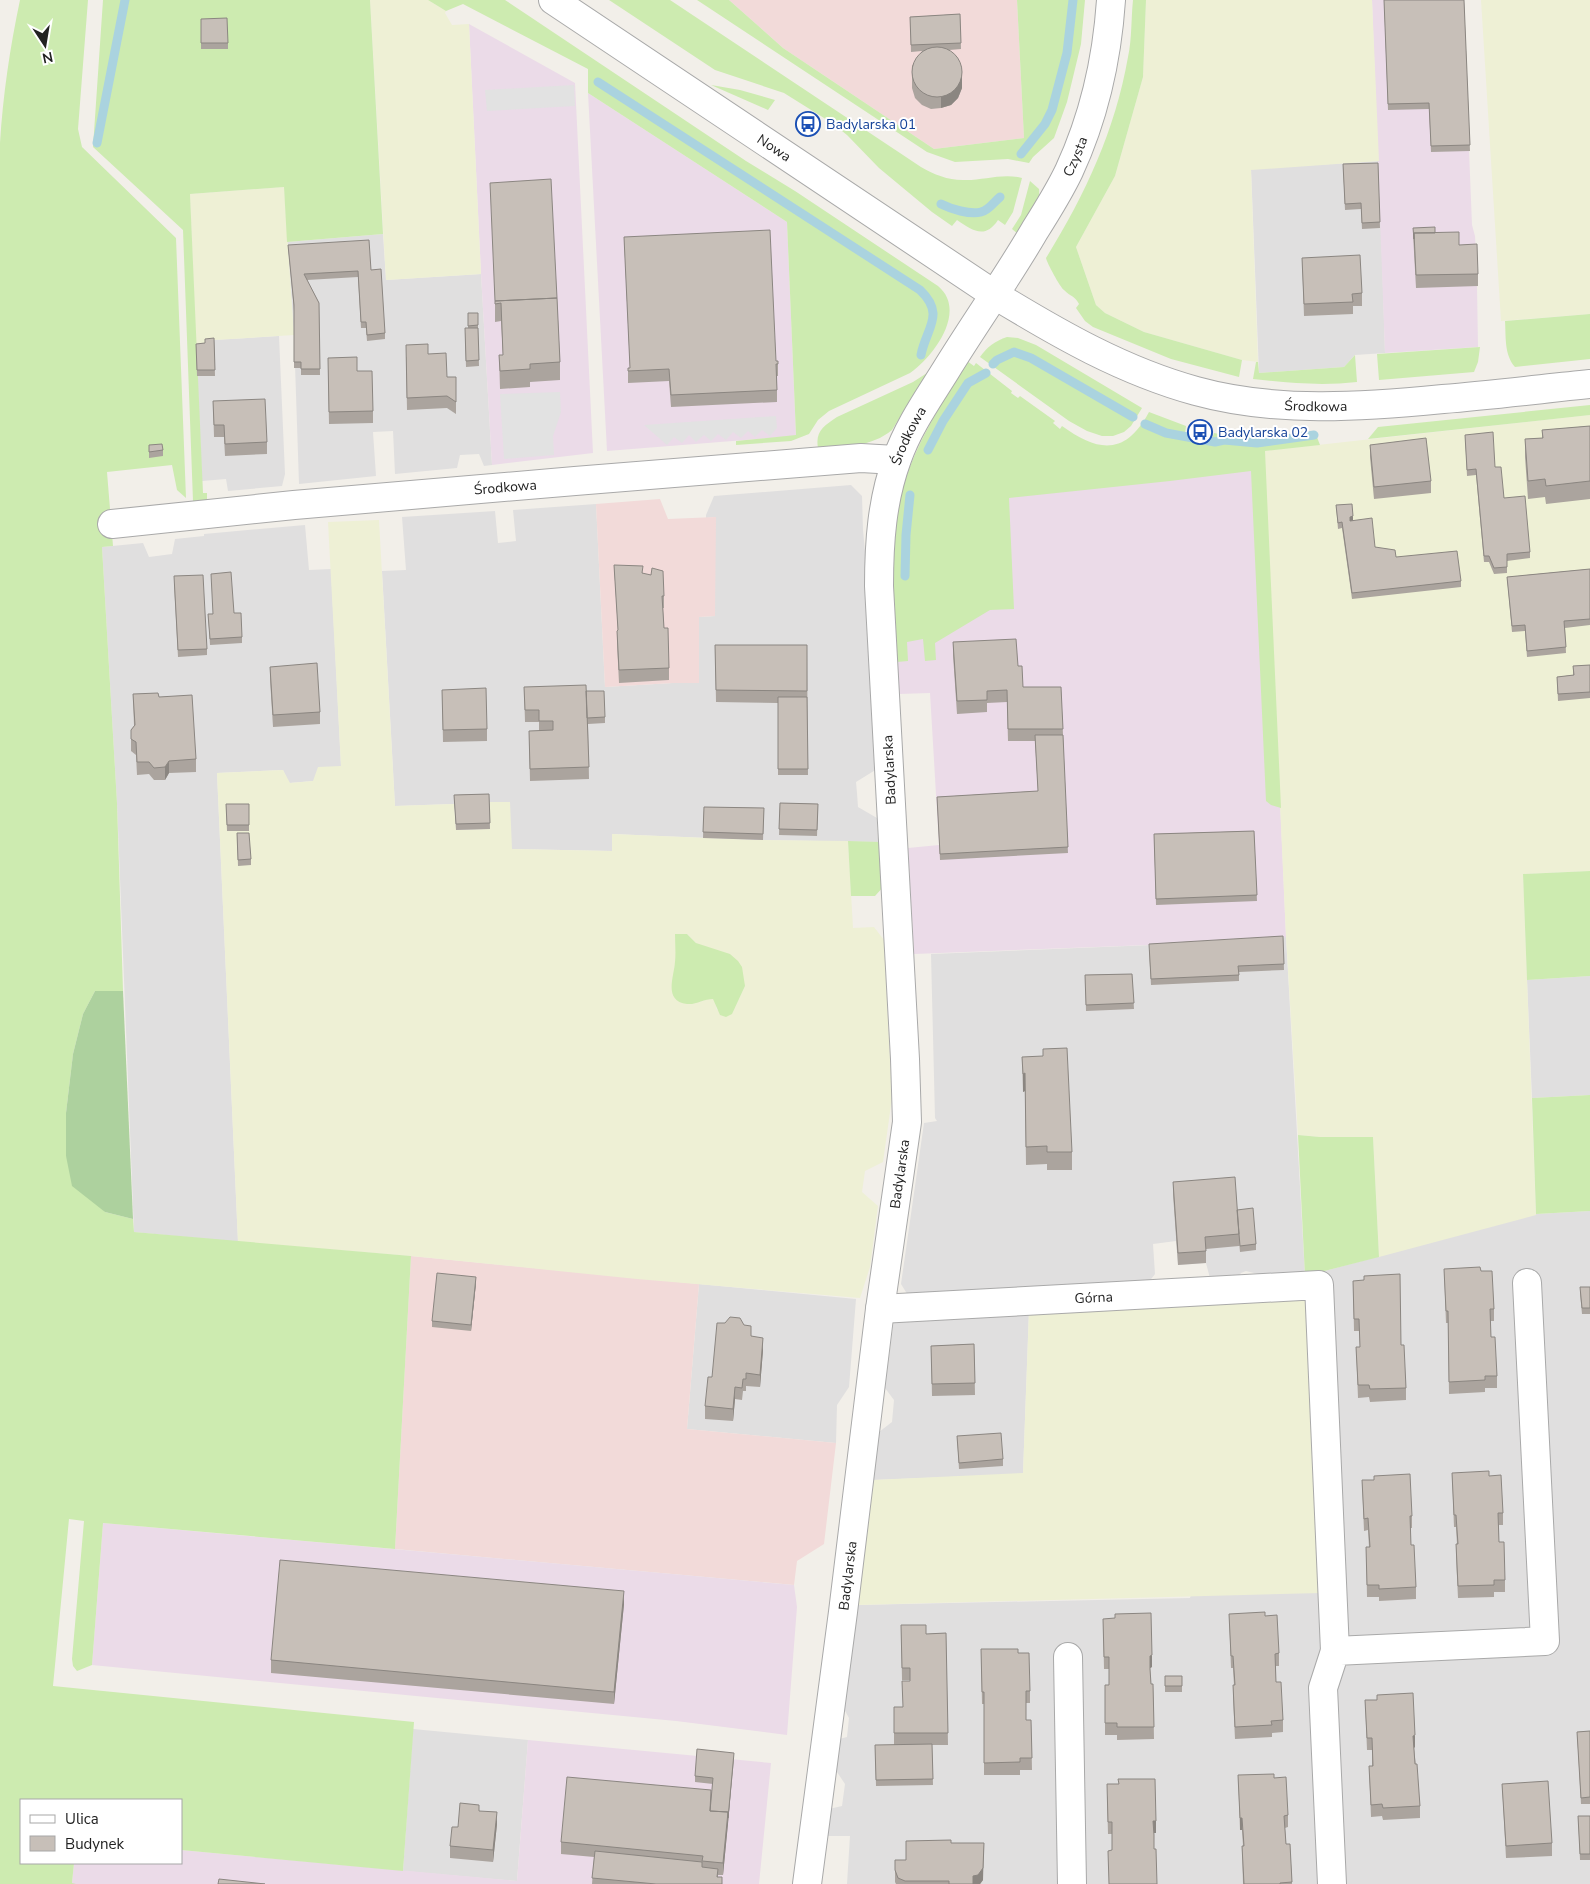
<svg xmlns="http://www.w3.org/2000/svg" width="1590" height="1884" font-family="'Nunito Sans',sans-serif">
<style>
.residential{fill:#e0dfdf}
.commercial{fill:#f2dad9}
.industrial{fill:#ebdbe8}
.farmland{fill:#eef0d5;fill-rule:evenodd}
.grass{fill:#cdebb0}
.forest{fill:#add19e}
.parking{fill:#e2e2e2}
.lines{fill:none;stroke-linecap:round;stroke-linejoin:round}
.stream{stroke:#aad3df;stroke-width:9}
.minor-casing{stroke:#a9a9a9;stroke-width:30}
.minor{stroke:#fff;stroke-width:28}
.wall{fill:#aba49e}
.shaded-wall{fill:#8b8681}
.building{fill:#c7bfb8;stroke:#8b8681}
.labels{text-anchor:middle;stroke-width:4;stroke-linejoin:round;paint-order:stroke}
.transit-label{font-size:14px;fill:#164399;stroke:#fff;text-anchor:start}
.street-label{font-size:14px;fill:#222;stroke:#fff}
</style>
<rect width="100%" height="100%" fill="#f2efe9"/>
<path class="residential" d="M1379,161L1385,353L1355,355L1344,367L1259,373L1251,169Z
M383,234L386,280L481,274L492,465L484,466L479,454L460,455L457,468L395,474L393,431L373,432L376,476L299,484L294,335L287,242Z
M279,336L285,474L282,486L228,491L226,479L202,481L196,350L213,340Z
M851,485L862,496L863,530L868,583L877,769L856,782L857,793L858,807L877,818L878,842L755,840L612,834V851L512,849L490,829L456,831L454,804L395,806L382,571L406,570L402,517L495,511L498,543L516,541L513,510L596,504L605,687L673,683H699V617L715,616V517L706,518V515L714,496Z
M305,525L309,570L331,569L341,766L313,781L289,783L283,770L217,773L238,1242L134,1232L117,803L102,547L143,543L149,557L172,554L175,539L204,536V534Z
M1286,937L1305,1276H1266L1246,1271L1241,1273L1236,1280L1211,1282L1206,1263L1178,1265L1176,1241L1153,1244L1155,1274L1148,1283L909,1297L901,1284L924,1123L937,1121L935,1118L931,954L1202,943Z
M1590,976V1095L1532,1098L1527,980Z
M1590,1211V1884H847L850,1836H826L829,1809L842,1806L845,1784L835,1769L839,1739L847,1737L849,1718L844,1709L857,1605L1190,1598L1306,1276L1536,1214Z
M699,1284L856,1299L849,1387L837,1405L836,1443L687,1429Z
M1029,1310L1023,1474L873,1480L879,1432L892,1422L894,1400L885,1388L894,1319Z
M413,1729L528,1740L517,1881L403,1871Z"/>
<path class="commercial" d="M729,0H1017L1024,138L934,149L783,48Z
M660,499L668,519L716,517L715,616L699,617V683H673L605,687L596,504Z
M411,1256L699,1284L687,1429L836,1443L824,1544L797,1561L794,1585L395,1549Z"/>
<path class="industrial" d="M1372,0H1463L1472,225L1475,236L1478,286H1477L1478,347L1385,353Z
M469,24L575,83L593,453L492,465L481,274Z
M588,93L787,222L796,436L607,451Z
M1265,455L1286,937L1202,943L914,954L908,848L939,845L930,693L899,694L892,593L914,505Z
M103,1523L794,1585L797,1607L787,1735L676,1721L92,1665Z
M528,1740L771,1763L759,1884H72L74,1863H181V1850L517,1881Z"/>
<path class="farmland" d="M370,0H428L446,11L445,13L452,25L469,24L481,274L386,280Z
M1146,0H1372L1379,161L1251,170L1258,362L1242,360L1144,332L1105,313L1096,305L1076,247L1115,176L1143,77Z
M1481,0H1590V314L1501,321Z
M284,187L294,335L214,340L196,350L190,194Z
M1590,415V871L1523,874L1536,1215L1379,1257L1373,1137H1320L1298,1135L1286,937L1264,451Z
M379,520L395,806L454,804L456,830L490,829L489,802H510L512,849L612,851V834L755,840L848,841L853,928L874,927L884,940L892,1098L883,1162L865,1171L862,1192L878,1206L870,1267L860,1298L637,1279L411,1256L238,1242L217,773L283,770L290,783L313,781L318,767L341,766L328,522ZM687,934L696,943L745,986L735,1007L717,1010L714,999H707L700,1002L674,971L676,958Z
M1306,1294L1321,1593L857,1605L873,1480L1023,1473L1029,1310Z"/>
<path class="grass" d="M20,0H88L78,129L82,147L176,238L186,498L177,490L172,465L107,472L113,546L102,547L117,803L123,991H95L83,1014L73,1054L66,1113V1156L105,1212L133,1219L134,1232L411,1256L395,1549L103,1523L92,1665L77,1671L73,1666L72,1659L84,1521L69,1519L53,1686L414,1722L403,1871L181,1850V1800H21V1863H74L72,1883L76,1884H0V143C3,95 10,47 20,0Z
M103,0H370L383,234L287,242L284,187L190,194L203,493H207V502L193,501L183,230L93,147Z
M428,0H505L746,161L795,191L938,286C968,311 933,357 910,373L829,411L818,420L809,434L791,441L736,445V441L796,435L787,222L588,93V69L463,4L446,11Z
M609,0H670L921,167C935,175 950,181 966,180C985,180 1003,173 1022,178L1013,212L1005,225L998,220C985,240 972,230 957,220L952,226L932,212L879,168L847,135L832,123L784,93L715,70Z
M697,0H729L783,48L934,149L1024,138L1017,0H1085L1081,44L1067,102L1054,138L1033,157L1029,163L1008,159L955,162L927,152Z
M1133,0H1146L1143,77L1115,176L1076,247L1096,305L1105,313L1144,332L1242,360L1239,377L1171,359L1093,327L1085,321L1076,308L1079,304C1074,295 1071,297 1064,290C1060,287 1047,263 1046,258C1085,195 1115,131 1128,57C1132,38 1131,19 1133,0Z
M711,85L740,90L775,100L768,110Z
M1030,181L1039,189C1041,204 1026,221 1018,234L1012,229L1021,215Z
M1590,314V359L1515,367C1504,355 1506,336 1505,321Z
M1007,337L1018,338L1036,345L1142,408L1131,426L1124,432L1113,436H1102L1087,431L1069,421L980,357C987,347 995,341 1007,337Z
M1480,347L1478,362L1474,372L1379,380L1377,354Z
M1355,355L1357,382C1322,386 1288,383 1253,379L1256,362H1258L1259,373L1344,367Z
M967,361L974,366L976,363L1012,391L1011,393L1018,398L1020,396L1055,421L1053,423L1060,429L1062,426C1099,453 1126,455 1149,412L1186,426L1185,434L1212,439L1214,433C1253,441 1276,438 1315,432L1320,445L1265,451L1281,808L1271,805L1266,801L1251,471L1170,481L1009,498L1014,609L990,610L935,643L936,660L925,661L923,639L907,642L908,661L897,662C893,599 887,529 909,469C924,430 946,396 967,361Z
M927,373L892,430C872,447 843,447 818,448C815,431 824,426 837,417L913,382Z
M1590,405V415L1368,439L1378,427Z
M848,841L881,842L884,886L875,896H851Z
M1590,871V976L1527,980L1523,874Z
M675,934H687L696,943L730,954L738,961L742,967L745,986L732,1014L726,1017L720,1015L713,999C704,999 696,1005 687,1004C663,1001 674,977 675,962C676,953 675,943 675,934Z
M1590,1095V1211L1536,1214L1532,1098Z
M1298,1135L1320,1137H1373L1379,1257L1305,1276Z"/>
<path class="forest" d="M95,991H123L133,1219L105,1212L72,1186L66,1156V1113L73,1054L83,1014Z"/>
<path class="parking" d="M574,85L575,106L487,111L485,90Z
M560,392L561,412L553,436L554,455L504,459L500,394Z
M776,416L777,428L770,436L762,430L755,437L748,431L741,438L733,432L726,440L718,434L711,441L704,435L696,442L689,435L682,443L674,437L667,445L644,425Z"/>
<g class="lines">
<path class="stream" d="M598,82L920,290C946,315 926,328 921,355
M97,143L125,0
M1021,154L1045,124L1052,110L1067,53L1073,0
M941,204C951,209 970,215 981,212C988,211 994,202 1000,197
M993,364L997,360L1014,352L1031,358L1133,417
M1145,424L1166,433L1215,442L1224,440L1257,443L1314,435
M928,450L943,421L968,383L986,373
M905,576L906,535L910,495"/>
<defs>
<g id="minor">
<path id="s1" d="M553,0L995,295C1059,334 1123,371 1196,391C1276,413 1361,407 1443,399C1492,395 1541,389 1590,384"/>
<path id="s2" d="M112,524L294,505L575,481L861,458L896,460"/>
<path id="s3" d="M880,1309L1319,1285L1335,1651"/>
<path d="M1068,1657L1072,1884"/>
<path id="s4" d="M807,1884L843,1612L880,1309L907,1122L905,1059L879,586C879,542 882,500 897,459C908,427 928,399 946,370C975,323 1007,278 1035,230C1047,211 1059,192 1069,171C1094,117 1107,60 1111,0"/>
<path d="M1332,1884L1323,1688L1335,1651L1545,1641L1527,1283"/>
</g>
</defs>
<use href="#minor" class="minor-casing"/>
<use href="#minor" class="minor"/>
</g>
<path class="wall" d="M1384,0H1464L1470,151L1431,152L1429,109L1388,110Z
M960,14L961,49L949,50L962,88L958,98L951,105L941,108L931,109L922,105L915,98L912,88V66L922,51L911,52L910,17Z
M201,19L228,43V49H201Z
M1378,163L1380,228L1362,229L1361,209L1345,210L1343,164Z
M1435,233L1459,245L1478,274V286L1416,288L1413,234Z
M624,237L776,361H778V376H777V402L671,407L669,381L628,383V368H630Z
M288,245L371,270L385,333V339L367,341L366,328H361L358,277L307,280L319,303L320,375H301V368H294V311Z
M1302,258L1362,293V306H1353V314L1304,316Z
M557,298L560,362V380L530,382V387L500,389L499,355H503L501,321L495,322V301Z
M468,313H478V331L479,366L466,367L465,334L468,328Z
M214,338L215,376H197L196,344L205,343Z
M428,354L447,377H456V414L447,408L407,410L406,357Z
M328,370L357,371L373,411V423L329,424Z
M213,401L267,442V454L225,456L224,437H214Z
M1590,426V499L1546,504L1545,497L1528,499L1525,457V439L1542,438V430Z
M1465,435L1495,467L1504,498L1530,552V558L1507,561V573L1494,574L1489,562H1484L1476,475L1467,476Z
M149,445L163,450V456L149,458Z
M1370,445L1431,481V493L1374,499L1370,457Z
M1336,505L1353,520L1375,547L1396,557L1461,581V587L1352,599L1342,528L1338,529Z
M614,565L643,573L664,596V608H663L664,628L669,668V680L619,683L617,643V631H618Z
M1590,569V625L1565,628L1566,653L1527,657L1525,631L1512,632L1507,577Z
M174,583L207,649V655L178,657Z
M234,613L242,637V643L210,645L208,614Z
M953,642L1018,666L1023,687H1061L1068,853L940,860L937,797L1038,791L1035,741H1008L1007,702L987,703V712L957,714L953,655Z
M715,645H807L808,775H778V703L716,702Z
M1590,665V698L1558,701L1557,677L1573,675V666Z
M270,667L320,712V724L273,727L270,679Z
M524,687L605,717V723L588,724L589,779L530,781L529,731H539V722H525Z
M442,690L487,729V741L443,742Z
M133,694L159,697L196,759V772L169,773L165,780H154L149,774L137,775L136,755L131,751V730L134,726Z
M489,794L490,829L456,830L454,795Z
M780,803L818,804L817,836L779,835Z
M226,804H249V831H227Z
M704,807L764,808L763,840L703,838Z
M1254,831L1257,901L1156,905L1154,834Z
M237,833L251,859V865L238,866Z
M1283,936L1284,970L1239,972V981L1151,985L1149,950Z
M1132,974L1134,1009L1086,1011L1085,975Z
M1022,1057L1072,1152V1170H1047V1164L1026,1165L1025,1091L1023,1092Z
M1173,1182L1237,1210L1256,1244V1250L1240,1252L1239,1241V1246L1206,1249V1263L1178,1265L1173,1194Z
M1444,1269L1481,1271L1494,1309V1321H1490L1491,1337L1497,1376V1388H1485V1392L1449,1394L1448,1323H1446Z
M1353,1281L1401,1345L1406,1388V1400L1370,1402L1369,1397L1358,1398L1356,1347H1360L1359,1331H1354Z
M476,1283L471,1331L432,1327V1321Z
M1590,1287V1314H1582L1580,1293Z
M751,1336L763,1350L760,1387L746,1386V1391H743L742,1400L735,1399L733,1421L705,1419V1406Z
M974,1344L975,1395L932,1396L931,1346Z
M957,1436L1003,1459V1466L959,1469Z
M1452,1473L1489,1476L1503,1513V1525H1499V1542L1505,1580V1592H1494V1597L1458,1598L1456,1556V1544H1457L1456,1527H1454Z
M1362,1480L1412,1516V1528H1410L1411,1545L1416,1587V1599L1379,1601V1597H1367L1366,1547H1369L1368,1530L1364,1531Z
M624,1604L614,1704L271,1673V1660Z
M1229,1614L1265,1616L1279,1653V1666H1276V1682L1283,1720V1732L1272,1733V1737L1235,1739L1233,1697V1685H1234L1233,1668H1231Z
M1103,1619L1152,1667L1150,1668L1151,1684H1153L1154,1739L1117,1740V1735H1105V1685H1109V1669H1104Z
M901,1625L926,1634L946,1633L948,1745H932L933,1785L876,1786L875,1745H894V1707H903L910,1681V1680H902Z
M981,1649L1018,1653L1030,1691V1703H1026V1720H1031L1032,1770H1020V1775H984V1704H982Z
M1165,1676H1182V1692H1165Z
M1365,1700L1415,1747L1414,1748L1420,1806V1818L1383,1820L1382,1816L1371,1817L1369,1766H1372V1750H1367Z
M1590,1731V1804H1581L1577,1732Z
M734,1759L723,1875H718V1877L722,1884H592L594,1857L561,1854V1842L711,1799L713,1784L695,1782V1776Z
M1238,1775L1274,1778L1288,1815V1827L1285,1828L1286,1844H1290L1292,1884H1243L1242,1846H1243L1242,1830H1240Z
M1502,1784L1552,1843V1856L1506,1858Z
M1107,1796L1156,1833L1108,1834Z
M479,1811L497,1824L493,1862L450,1858V1846L458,1827Z
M1578,1816H1590V1860H1580Z
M951,1843L983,1880L980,1884H896L895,1882V1860H906Z"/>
<path class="shaded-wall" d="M962,76V88L958,98L951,105L941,108V96Z
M1353,516V522L1350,523V517Z
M169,761V773L165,780V767Z
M1025,1073V1091L1023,1092V1074Z
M476,1277V1283L471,1331V1325Z
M763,1338V1350L760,1387V1375Z
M735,1387V1399L733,1421V1409Z
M624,1591V1604L614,1704V1692Z
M1152,1655V1667L1150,1668V1656Z
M1415,1735V1747L1413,1748V1736Z
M734,1753L728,1824L723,1875V1863Z
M497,1812V1824L493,1862V1850Z
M1240,1818H1242V1830H1240Z
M1153,1821H1156V1833H1153Z
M984,1843L983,1880L980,1884H973V1876Z"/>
<path class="building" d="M1384,0H1464L1470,145L1431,146L1429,103L1388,104Z
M960,14L961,43L911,45L910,17Z
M227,18L228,43H201V19Z
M912 72a25 25 0 1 1 50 0a25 25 0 1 1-50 0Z
M1378,163L1380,222L1362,223L1361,203L1345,204L1343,164Z
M551,179L557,298L495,301L490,183Z
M1435,227V233H1414V239L1413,228Z
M770,230L776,361H778V364H776L777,390L671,395L669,369L628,371V368H630L624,237Z
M1459,232V245L1477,244L1478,274L1416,275L1414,233Z
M369,240L371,270L381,269L385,333L367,335L366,322H361L358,271L304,274L319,303L320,369H301V362H294V305L288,245Z
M1360,255L1362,293L1352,294L1353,302L1304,304L1302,258Z
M557,298L560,362L530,364V369L500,371L499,355H503L501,303L495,304V301Z
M468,313H478V325L468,326Z
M465,328H478L479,360L466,361Z
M214,338L215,370H197L196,344L205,343V339Z
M428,344V354L446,353L447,377H456V402L447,396L407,398L406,345Z
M357,357V371H372L373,411L329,412L328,358Z
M265,399L267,442L225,444L224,425H214L213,401Z
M1590,426V481L1546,486L1545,479L1528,481L1525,439L1543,438L1542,430Z
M1493,432L1495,467H1501L1504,498L1525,496L1530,552L1507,554V567L1494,568L1489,556H1484L1476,469L1467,470L1465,435Z
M1426,438L1431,481L1374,487L1370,445Z
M162,444L163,450L149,452V445Z
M1352,504L1353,516L1350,517V521L1372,518L1375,547L1395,550L1396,557L1457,551L1461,581L1352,593L1342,522L1338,523L1336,505Z
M614,565L643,566L642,573L651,575L652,568L663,571L664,596H662L664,628H668L669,668L619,670L617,631L618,630Z
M1590,569V619L1564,621L1566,647L1527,651L1525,625L1512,626L1507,577Z
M231,572L234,613H241L242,637L210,639L208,614H213L211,574Z
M203,575L207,649L178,650L174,576Z
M1016,639L1018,666H1022L1023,687H1061L1063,729H1008L1007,690L987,691V700L957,701L953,642Z
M715,645H807V691L716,690Z
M317,663L320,712L273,715L270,667Z
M1590,665V692L1558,694L1557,677L1574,675L1573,666Z
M586,685L589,767L530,769L529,731L553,730V721H539V710H525L524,687Z
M486,688L487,729L443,730L442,690Z
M586,691H604L605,717L587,718Z
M158,693L159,697L192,695L196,759L169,761L165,767L154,768L149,762H137L136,742L131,739V730L135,725L133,694Z
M778,697H807L808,769H778Z
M1035,735H1063L1068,847L940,854L937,797L1038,791Z
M489,794L490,823L456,824L454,795Z
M780,803L818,804L817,830L779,829Z
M226,804H249V825H227Z
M704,807L764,808L763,834L703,832Z
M1254,831L1257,895L1156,899L1154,834Z
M237,833H249L251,859L238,860Z
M1283,936L1284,964L1238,966L1239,975L1151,979L1149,944Z
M1132,974L1134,1003L1086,1005L1085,975Z
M1067,1048L1072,1152H1047V1146L1026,1147L1025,1073L1023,1074L1022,1057L1043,1056V1049Z
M1235,1177L1239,1234L1205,1237L1206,1251L1178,1253L1173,1182Z
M1253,1208L1256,1244L1240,1246L1237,1210Z
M1480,1267L1481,1271H1492L1494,1309H1490L1491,1337H1495L1497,1376H1485V1380L1449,1382L1448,1311H1446L1444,1269Z
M437,1273L476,1277L471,1325L432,1321Z
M1400,1274L1401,1345H1404L1406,1388L1370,1389L1369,1385H1358L1356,1347H1360L1359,1319H1354L1353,1281L1364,1280V1276Z
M1580,1287H1590V1308H1582Z
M730,1317L740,1318L744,1325L751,1326V1336L763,1338L760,1375L746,1373V1379H743L742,1388L735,1387L733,1409L705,1406L708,1377H712L717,1323H725Z
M974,1344L975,1383L932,1384L931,1346Z
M1001,1433L1003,1459L959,1463L957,1436Z
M1489,1471V1476L1501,1475L1503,1513H1498L1499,1542H1504L1505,1580H1494V1585L1458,1586L1456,1544H1458L1457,1530L1456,1515H1454L1452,1473Z
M1410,1474L1412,1516H1410L1411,1545H1414L1416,1587L1379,1589V1585H1367L1366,1547H1370L1368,1518L1364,1519L1362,1480H1374V1476Z
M280,1560L624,1591L614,1692L271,1660Z
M1265,1612V1616L1277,1615L1279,1653L1275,1654L1276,1682H1281L1283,1720L1271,1721L1272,1725L1235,1727L1233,1685H1235L1233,1656H1231L1229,1614Z
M1151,1613L1152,1655L1150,1656V1669L1151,1684H1153L1154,1727H1117V1723H1105V1685H1109V1657H1104L1103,1619L1115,1618V1614Z
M901,1625H926V1634L946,1633L948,1733H894V1707H903L902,1681H910V1668H902Z
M981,1649H1018V1653H1029L1030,1691H1026V1720H1031L1032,1758H1020V1762L984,1763V1692H982Z
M1165,1676H1182V1686H1165Z
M1413,1693L1415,1735L1413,1736L1415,1764H1417L1420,1806L1383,1808L1382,1804L1371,1805L1369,1766H1373L1372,1738H1367L1365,1700H1377V1695Z
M1590,1731V1797L1581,1798L1577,1732Z
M932,1744L933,1779L876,1780L875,1745Z
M697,1749L734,1753L728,1818V1812L710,1811L713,1778L695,1776Z
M1274,1774V1778L1286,1777L1288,1815L1284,1816L1286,1844H1290L1292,1882L1280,1883V1884H1244L1242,1846H1244L1242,1818H1240L1238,1775Z
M567,1777L711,1790L710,1811L728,1812L723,1863L702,1861L703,1856L561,1842Z
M1118,1779H1155L1156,1821H1153L1154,1835V1849H1156L1157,1884H1109L1108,1851L1112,1850V1822H1108L1107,1784H1119Z
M1548,1781L1552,1843L1506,1846L1502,1784Z
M460,1803L479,1805V1811L497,1812L493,1850L450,1846L452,1827H458Z
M1578,1816H1590V1854H1580Z
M951,1840V1843H984L983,1868L978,1875L973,1876V1884H949V1881H905L898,1878L895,1870V1860H906V1841Z
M595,1851L702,1862V1867L718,1869L717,1877H722V1884H656L592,1878Z
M219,1879L265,1884H218Z"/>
<defs>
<symbol id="bus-ring" viewBox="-11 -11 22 22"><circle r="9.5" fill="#fff" stroke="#1a4fb4" stroke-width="1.5"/><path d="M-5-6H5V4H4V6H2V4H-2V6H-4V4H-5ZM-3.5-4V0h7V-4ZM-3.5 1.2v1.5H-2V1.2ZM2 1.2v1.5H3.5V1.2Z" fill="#1a4fb4"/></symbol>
</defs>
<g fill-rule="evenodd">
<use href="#bus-ring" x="794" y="110" width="28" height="28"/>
<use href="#bus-ring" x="1186" y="418" width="28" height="28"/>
</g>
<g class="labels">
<g class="transit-label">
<text x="826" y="129">Badylarska 01</text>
<text x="1218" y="437">Badylarska 02</text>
</g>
<g class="street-label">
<text dy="5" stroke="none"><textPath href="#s1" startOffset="266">Nowa</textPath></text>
<text dy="5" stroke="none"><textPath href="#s4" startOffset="1786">Czysta</textPath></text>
<text dy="5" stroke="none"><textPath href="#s1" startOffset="876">Środkowa</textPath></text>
<text dy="5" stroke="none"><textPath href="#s4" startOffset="1460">Środkowa</textPath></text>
<text dy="5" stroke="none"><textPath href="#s2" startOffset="395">Środkowa</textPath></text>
<text transform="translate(889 770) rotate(-93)" y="5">Badylarska</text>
<text dy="5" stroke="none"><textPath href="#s4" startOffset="716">Badylarska</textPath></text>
<text dy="5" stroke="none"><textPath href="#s3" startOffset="214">Górna</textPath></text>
<text dy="5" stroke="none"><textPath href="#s4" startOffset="311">Badylarska</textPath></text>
</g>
</g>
<rect x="20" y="1799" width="162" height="65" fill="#ffffff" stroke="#a7a7a7"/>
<rect x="30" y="1815" width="25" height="8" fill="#ffffff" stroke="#a7a7a7"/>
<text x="65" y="1824" font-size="15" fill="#222222">Ulica</text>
<rect x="30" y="1836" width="25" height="15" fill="#c7bfb8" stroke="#a7a7a7"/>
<text x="65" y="1849" font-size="15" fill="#222222">Budynek</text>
<g transform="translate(45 45) rotate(168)" stroke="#ffffff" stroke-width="4" paint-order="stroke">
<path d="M0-4L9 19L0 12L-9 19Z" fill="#222222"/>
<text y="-8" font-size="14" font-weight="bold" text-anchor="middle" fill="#222222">N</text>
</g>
</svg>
